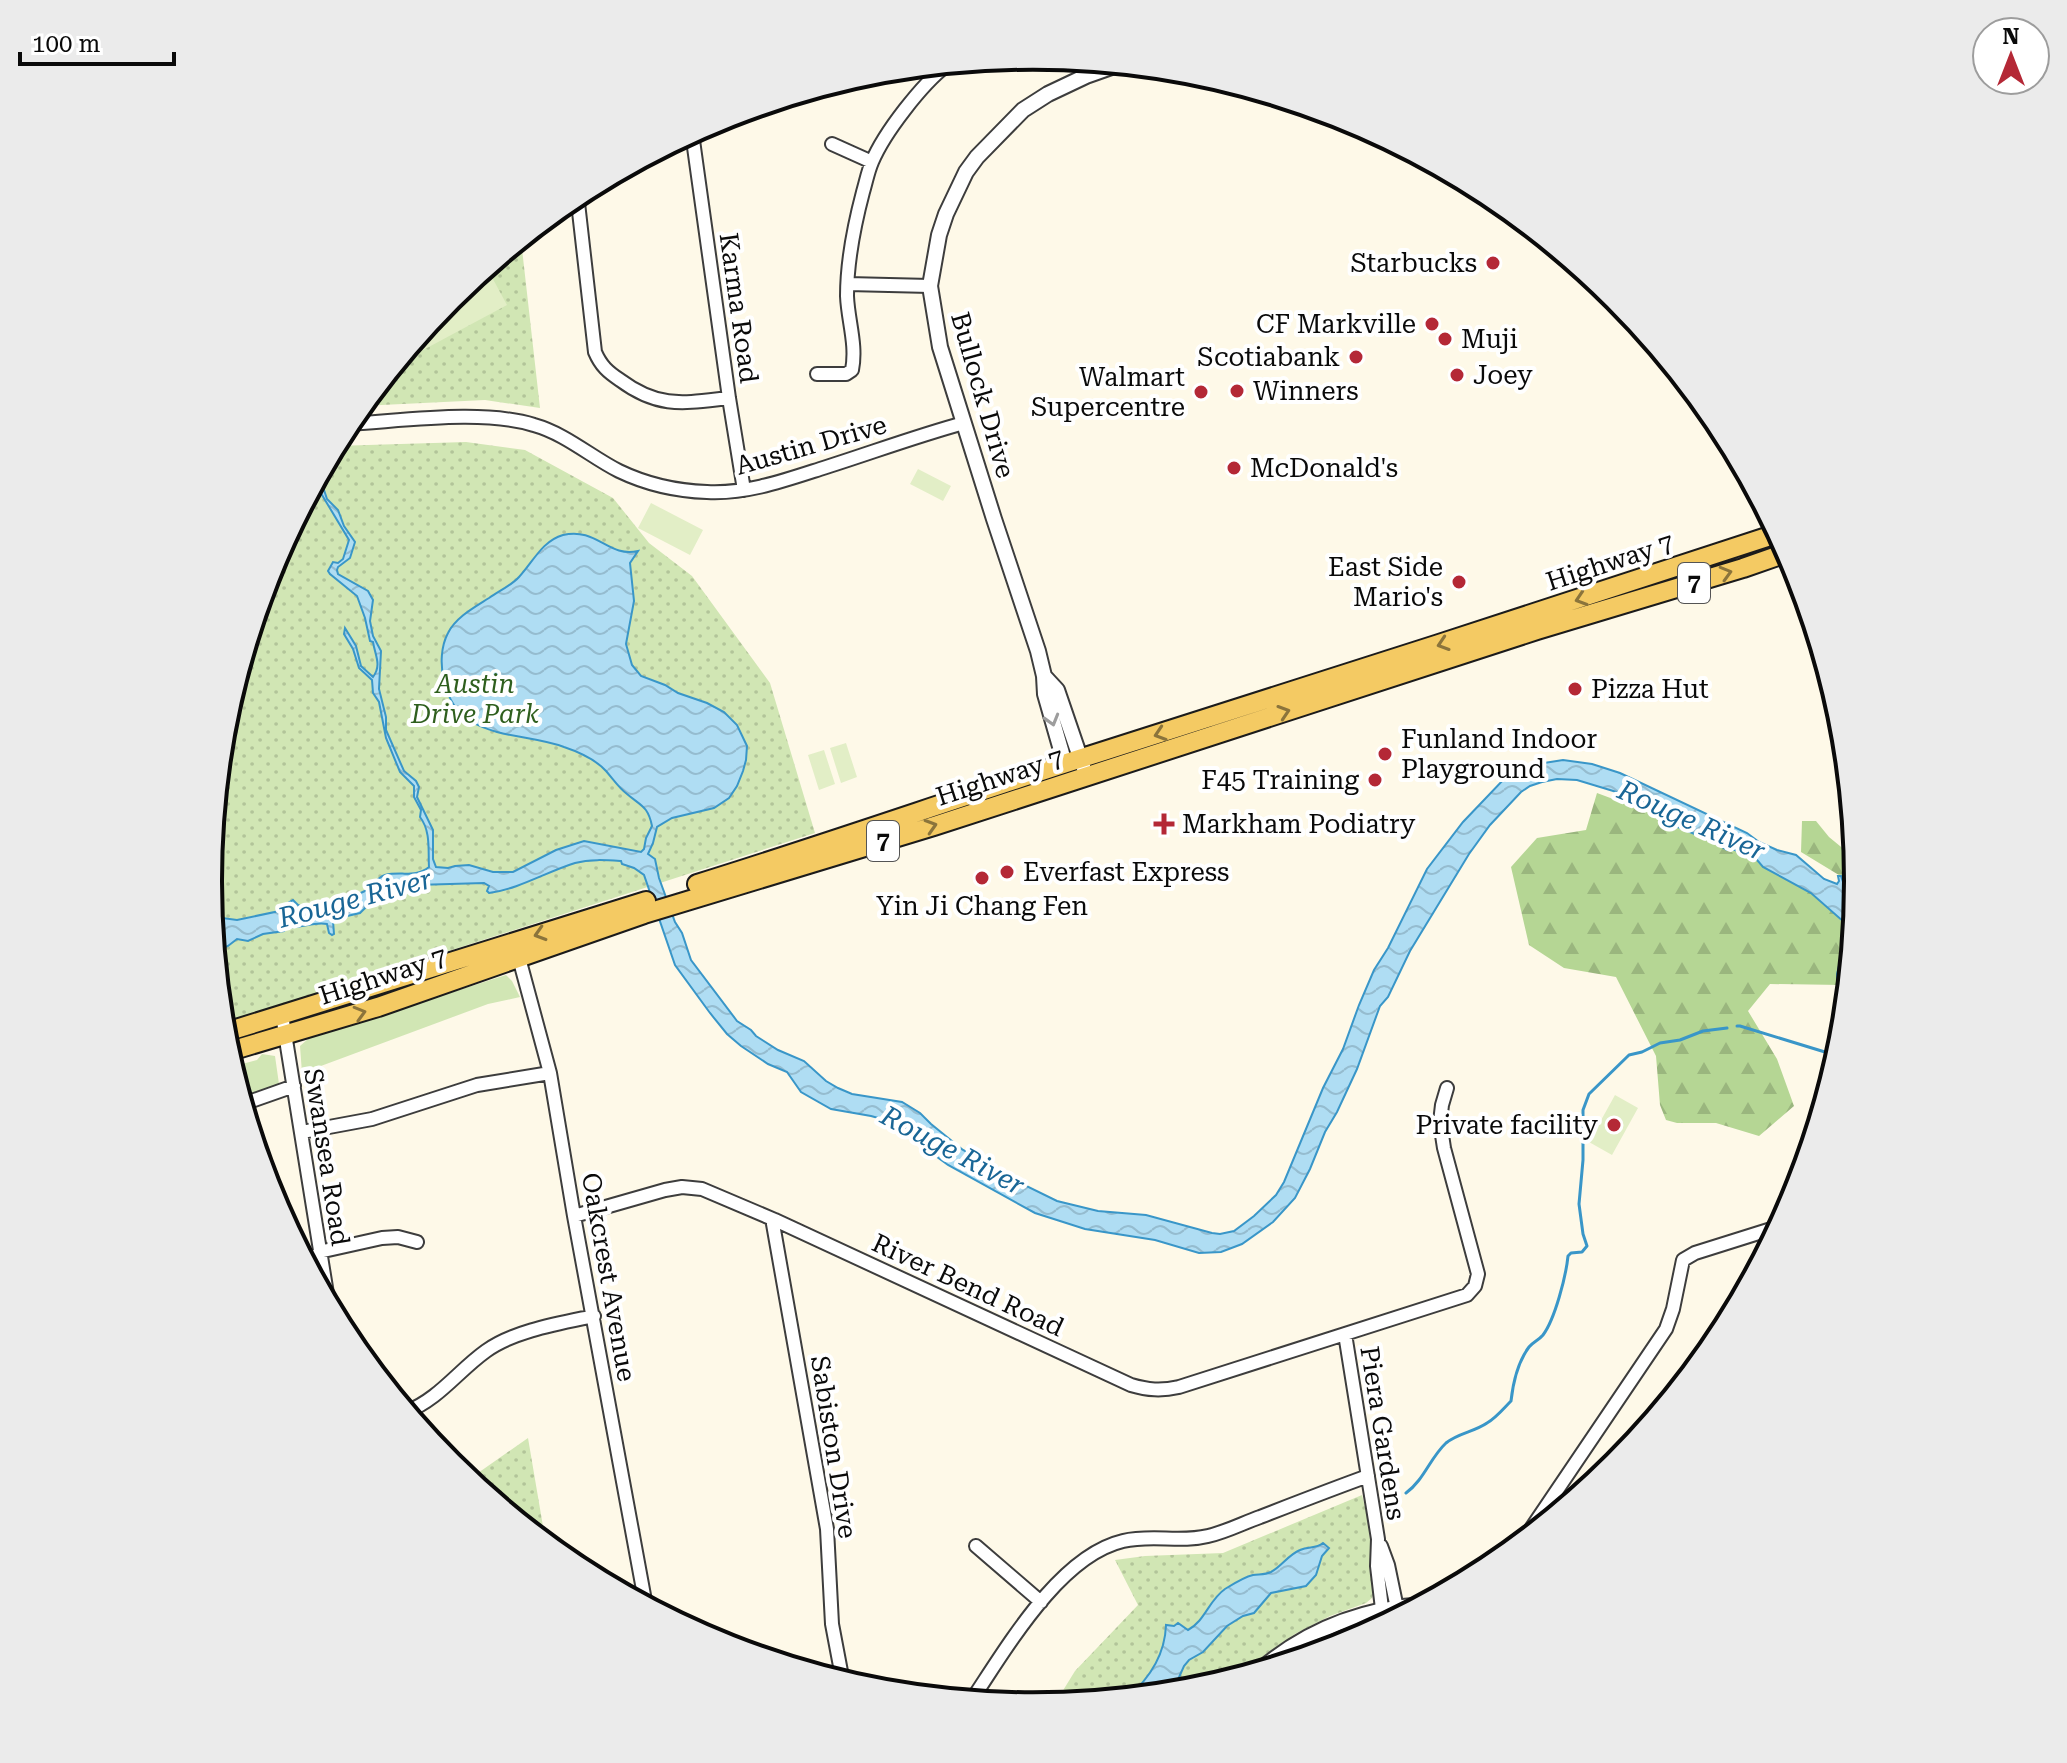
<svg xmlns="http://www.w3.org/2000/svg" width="2067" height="1763" font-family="'Roboto Serif',serif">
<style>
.grass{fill:#d1e6b4}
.forest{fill:url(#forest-firs)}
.park{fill:url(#park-dots)}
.pitch{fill:#e2eec6}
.water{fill:url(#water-waves);stroke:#3996c8;stroke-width:2}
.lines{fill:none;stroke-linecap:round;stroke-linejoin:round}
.stream{stroke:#3996c8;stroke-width:3}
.minor-casing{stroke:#3d3d3d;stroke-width:16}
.tertiary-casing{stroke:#3d3d3d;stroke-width:18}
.primary-casing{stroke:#1b1b1b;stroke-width:22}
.minor{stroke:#fff;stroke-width:12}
.tertiary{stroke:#fff;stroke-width:14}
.primary{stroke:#f4ca63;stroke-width:18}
.oneway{stroke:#8b743b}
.oneway2{stroke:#9d9d9d}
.poi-dot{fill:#b42836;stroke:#fff;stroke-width:3}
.labels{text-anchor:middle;stroke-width:8;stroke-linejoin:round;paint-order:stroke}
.shield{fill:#fff;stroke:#545454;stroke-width:2}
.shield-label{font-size:24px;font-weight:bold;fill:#0a0a0a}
.poi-label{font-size:26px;fill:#0a0a0a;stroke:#fff;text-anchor:start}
.street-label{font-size:26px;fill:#0a0a0a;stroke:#fff}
.park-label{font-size:26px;font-style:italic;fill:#2f5f1e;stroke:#fff}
.water-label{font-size:28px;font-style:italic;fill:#196696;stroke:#fff}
.rim{fill:none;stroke:#0a0a0a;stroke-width:4}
</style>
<defs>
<pattern id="forest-firs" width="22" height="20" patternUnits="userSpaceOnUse" patternTransform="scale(2)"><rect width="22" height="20" fill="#b5d694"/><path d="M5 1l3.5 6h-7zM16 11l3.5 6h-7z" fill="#9ab67e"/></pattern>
<pattern id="park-dots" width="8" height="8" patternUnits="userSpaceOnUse" patternTransform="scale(2)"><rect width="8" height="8" fill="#d1e6b4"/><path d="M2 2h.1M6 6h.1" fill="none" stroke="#b2c499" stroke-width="1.8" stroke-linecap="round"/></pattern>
<pattern id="water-waves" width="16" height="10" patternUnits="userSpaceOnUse" patternTransform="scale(2)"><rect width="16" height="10" fill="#afddf3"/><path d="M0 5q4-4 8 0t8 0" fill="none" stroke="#95bccf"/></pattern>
</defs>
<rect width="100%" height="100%" fill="#fef9e8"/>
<path class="grass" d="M506,975L512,981L520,997L488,1004L302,1073L300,1046L309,1038Z
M262,1054L275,1056L279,1084L240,1097L231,1067L257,1060Z"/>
<path class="forest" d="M1597,793L1707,834L1758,859L1846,913L1847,951L1842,985L1770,984L1748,1011L1777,1059L1794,1106L1759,1136L1716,1123H1677L1666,1120L1660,1105L1656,1056L1616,977L1564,968L1529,945L1511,867L1537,838L1586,830Z
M1802,821H1816L1829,837L1857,860L1858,890L1852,883L1801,852Z"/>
<path class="park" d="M521,240L540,408L485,400L361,406L450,297Z
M466,442L525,450L613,498L649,543L692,576L770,683L815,833L222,1024L208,881L224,720L271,565L335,446Z
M528,1438L546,1544L468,1480Z
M1362,1495L1367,1515L1376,1584L1372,1598L1366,1603L1330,1616L1295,1634L1266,1654L1240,1677L1194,1691L1054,1705L1075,1671L1138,1605L1115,1560L1145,1556L1223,1553Z"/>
<path class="pitch" d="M487,268L507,305L412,356L408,349L450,297Z
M918,469L951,486L943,501L910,484Z
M651,503L703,530L690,555L638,528Z
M846,743L857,777L841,783L830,748Z
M824,750L835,784L819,790L808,755Z
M1615,1095L1638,1108L1612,1155L1589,1142Z"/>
<path class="water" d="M329,457L330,462L324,474L323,487L327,499L338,510L344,526L355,542L350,558L338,567L337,570L338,574L368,591L373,600L370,621L373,636L381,651L379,689L386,717V730L404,771L416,781L419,787L417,797L433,830V859L436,867L448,868L455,866L469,865L493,872H513L556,850L584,841L641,852L644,849L646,838L652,826C648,806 641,806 627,794C619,788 613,779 606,771C596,760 579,752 564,747C534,736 499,738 470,721C444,706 434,659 448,633C456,617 475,607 489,598C499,591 512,585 519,577C533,562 542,541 563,535C597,527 608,558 638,551L630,563L634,601L626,644L632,665L641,676L665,685L678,693L707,703L724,712L737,725L747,746L746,760L743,771L737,786L729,798L714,808L672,818L657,827L653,843L648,854L655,859L659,878L675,922L682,933L691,960L737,1021L751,1030L756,1036L778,1050L804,1061L826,1081L838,1088L852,1094L902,1102L920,1113L931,1124L963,1150L1000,1170L1012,1179L1057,1201L1098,1211L1146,1215L1212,1233L1220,1234L1234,1231L1254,1216L1276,1195L1284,1182L1323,1088L1343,1049L1359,1005L1374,970L1388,948L1427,869L1463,822L1504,779L1518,771L1544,763L1563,760L1592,764L1620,773L1747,833L1759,842L1777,850L1796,855L1824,879L1837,884L1839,881L1838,876H1841L1845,888L1850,891L1857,901L1844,1032L1837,1013V974L1839,966L1847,955L1848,931L1844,922L1811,893L1763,867L1752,854H1741L1735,850H1727L1714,842L1675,826L1668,819L1667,813L1633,797L1577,780L1557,779L1542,782L1530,786L1521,792L1490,825L1469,854L1410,951L1388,997L1380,1006L1357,1069L1337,1112L1325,1132L1310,1169L1295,1198L1273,1222L1242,1244L1221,1252L1199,1253L1155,1240L1085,1229L1035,1213L948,1165L933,1154L919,1137L900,1124L871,1116L831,1109L801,1092L787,1072L768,1064L741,1046L727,1034L710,1013L675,965L644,875L634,868L622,864L621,861C605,860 590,859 575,863C546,872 519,889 489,893L487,891L489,886L484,883L416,885L394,894L384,901L366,907L360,913L334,919L333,921L334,934L332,935L329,933L327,924C314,921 301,929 287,927L284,931L263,934L248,941L237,939L228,946L215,952L214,947L224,941V938L221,937L214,939L212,920L215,917L237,920L284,910L288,903L293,900L298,905L311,910C323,901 335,904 347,899C353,897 360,893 365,891C372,887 377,877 385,875C400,871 416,878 429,867C428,851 431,831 420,817L421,810L414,797V786L400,772L386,738L379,702L373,693L372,680L359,668L353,649L344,634L345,628L356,646L361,666L373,677C382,665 375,655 373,642L370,641L365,618L357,596L330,574L328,571L333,562L338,563L343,559L349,540L319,490L321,472Z
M1323,1543L1329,1548L1322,1556L1316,1575L1306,1586L1271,1593L1254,1613L1243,1616L1227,1626L1203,1652L1189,1660L1184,1666L1172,1693L1127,1698C1149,1679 1165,1655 1166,1625L1174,1626L1178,1623L1188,1630C1205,1621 1209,1600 1225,1589C1233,1584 1244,1577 1253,1575C1259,1574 1265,1575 1271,1572C1282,1566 1288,1555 1300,1550C1309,1546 1316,1549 1323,1543Z"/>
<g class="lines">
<path class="stream" d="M1737,1026H1740L1838,1056
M1406,1493C1424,1480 1430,1458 1446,1443C1458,1433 1474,1432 1487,1423C1496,1418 1504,1408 1511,1401C1513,1383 1517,1363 1529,1347C1533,1342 1539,1340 1543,1335C1555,1319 1566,1276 1568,1256L1571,1253L1582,1252L1587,1246L1583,1234L1579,1204L1583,1160V1110L1589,1094L1629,1055L1642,1052L1660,1043L1680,1040L1703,1031L1727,1028"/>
<defs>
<path id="minor" d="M692,133L729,398L744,490
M832,144L872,162
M577,194L595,352C601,366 608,372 620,380C659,409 684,403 729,398
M848,284L930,286
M817,374H846L852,370C857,345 848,321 847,296C847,260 854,226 863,192C866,182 868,171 872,162C884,133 922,84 947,65
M347,424C402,421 483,409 534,425C566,434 591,457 619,471C646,484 677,491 707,492C746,494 783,481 820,469C868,454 916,436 964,423
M519,958L550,1073L574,1216L646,1606
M282,1015L329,1306
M243,1104L294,1086
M302,1132L372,1119L477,1085L550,1073
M574,1216L665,1190L682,1187L702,1189L775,1220L1131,1385C1148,1390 1161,1391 1179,1387L1467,1295L1475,1286L1478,1274L1444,1148L1440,1122L1442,1105L1447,1088
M775,1220L773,1224L827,1529L832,1624L843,1682
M319,1252L382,1238L398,1237L417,1242
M1345,1334L1378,1539L1377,1566L1384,1626
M406,1412C439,1399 458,1371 486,1351C513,1331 561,1323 594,1316
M1520,1545L1666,1329L1673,1309L1683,1260L1695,1253L1781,1226
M976,1546L1041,1602
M1381,1546L1388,1565L1399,1618
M971,1701C1006,1649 1059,1556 1123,1541C1152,1534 1180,1543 1208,1536C1226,1532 1243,1523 1260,1517C1296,1503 1332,1489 1368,1476"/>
<path id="tertiary" d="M1044,676L1057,690L1083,766
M1065,764L1045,694L1044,676L1038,651L994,519L940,347L930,286L939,235L946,214L966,172L977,157L1023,110L1048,94L1086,76L1120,64
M1258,1672C1305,1631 1361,1609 1423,1605"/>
<path id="primary" d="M697,884C826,844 954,799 1082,758C1315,684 1547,610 1779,533
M223,1033L646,901
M227,1052L378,1007L644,914L934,826L1537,630L1743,568L1789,552"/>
</defs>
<use href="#minor" class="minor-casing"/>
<use href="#tertiary" class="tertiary-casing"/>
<use href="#primary" class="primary-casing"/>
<use href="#minor" class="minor"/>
<use href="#tertiary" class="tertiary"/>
<use href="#primary" class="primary"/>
</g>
<defs><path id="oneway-chevron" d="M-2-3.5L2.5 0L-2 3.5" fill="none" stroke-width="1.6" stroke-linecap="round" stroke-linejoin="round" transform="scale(2)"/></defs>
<g class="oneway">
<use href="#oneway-chevron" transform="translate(1726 573) rotate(-16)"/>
<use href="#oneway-chevron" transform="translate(1581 599) rotate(162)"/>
<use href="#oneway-chevron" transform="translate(1443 644) rotate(162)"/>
<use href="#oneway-chevron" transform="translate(1284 712) rotate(-18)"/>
<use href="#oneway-chevron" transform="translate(1160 734) rotate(162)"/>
<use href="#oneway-chevron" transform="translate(931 826) rotate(-17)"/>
<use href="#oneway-chevron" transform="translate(540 934) rotate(163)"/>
<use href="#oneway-chevron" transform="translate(360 1013) rotate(-16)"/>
</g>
<use class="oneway2" href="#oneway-chevron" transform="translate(1052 720) rotate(74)"/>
<g class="poi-dot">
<circle cx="1493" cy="263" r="8"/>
<circle cx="1432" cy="324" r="8"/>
<circle cx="1445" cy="339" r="8"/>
<circle cx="1356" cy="357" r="8"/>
<circle cx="1457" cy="375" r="8"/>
<circle cx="1237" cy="391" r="8"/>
<circle cx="1201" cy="392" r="8"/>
<circle cx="1234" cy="468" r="8"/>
<circle cx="1459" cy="582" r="8"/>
<circle cx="1575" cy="689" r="8"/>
<circle cx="1385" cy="754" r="8"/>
<circle cx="1375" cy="780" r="8"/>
<path d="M1160 812h8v8h8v8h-8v8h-8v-8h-8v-8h8z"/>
<circle cx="1007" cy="872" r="8"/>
<circle cx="982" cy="878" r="8"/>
<circle cx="1614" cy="1125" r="8"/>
</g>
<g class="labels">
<g class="shield">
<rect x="1678" y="563" width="32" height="40" rx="6"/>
<rect x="867" y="821" width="32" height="40" rx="6"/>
</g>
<g class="shield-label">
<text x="1694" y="591">7</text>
<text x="883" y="849">7</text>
</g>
<g class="poi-label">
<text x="1477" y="272" text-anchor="end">Starbucks</text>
<text x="1416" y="333" text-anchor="end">CF Markville</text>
<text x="1461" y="348">Muji</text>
<text x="1340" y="366" text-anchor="end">Scotiabank</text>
<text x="1473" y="384">Joey</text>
<text x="1185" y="386" text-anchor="end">Walmart<tspan x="1185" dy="30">Supercentre</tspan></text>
<text x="1253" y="400">Winners</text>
<text x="1250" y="477">McDonald's</text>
<text x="1443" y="576" text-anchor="end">East Side<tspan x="1443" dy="30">Mario's</tspan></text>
<text x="1591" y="698">Pizza Hut</text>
<text x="1401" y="748">Funland Indoor<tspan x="1401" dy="30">Playground</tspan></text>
<text x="1359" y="789" text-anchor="end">F45 Training</text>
<text x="1182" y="833">Markham Podiatry</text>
<text x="1023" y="881">Everfast Express</text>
<text x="982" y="915" text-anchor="middle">Yin Ji Chang Fen</text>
<text x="1598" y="1134" text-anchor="end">Private facility</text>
</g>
<g class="street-label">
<text transform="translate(739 308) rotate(82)" y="9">Karma Road</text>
<text transform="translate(983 395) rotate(74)" y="9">Bullock Drive</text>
<text transform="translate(811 445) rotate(-16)" y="9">Austin Drive</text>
<text transform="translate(1610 562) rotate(-18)" y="9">Highway 7</text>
<text transform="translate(1000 777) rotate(-18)" y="9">Highway 7</text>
<text transform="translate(383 976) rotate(-18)" y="9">Highway 7</text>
<text transform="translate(327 1157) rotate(81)" y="9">Swansea Road</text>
<text transform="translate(609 1277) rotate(80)" y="9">Oakcrest Avenue</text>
<text transform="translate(968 1285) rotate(25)" y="9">River Bend Road</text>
<text transform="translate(1383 1433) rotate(81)" y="9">Piera Gardens</text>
<text transform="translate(834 1447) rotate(81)" y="9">Sabiston Drive</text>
</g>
<g class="park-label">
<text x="475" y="693">Austin<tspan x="475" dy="30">Drive Park</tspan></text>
</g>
<g class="water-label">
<text transform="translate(1692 820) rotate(24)" y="10">Rouge River</text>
<text transform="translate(355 898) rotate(-15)" y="10">Rouge River</text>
<text transform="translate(953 1150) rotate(28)" y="10">Rouge River</text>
</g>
</g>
<path d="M0 0H2067V1763H0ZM222 881a811 811 0 1 1 1622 0a811 811 0 1 1-1622 0Z" fill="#ebebeb" fill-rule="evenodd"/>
<path class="rim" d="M222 881a811 811 0 1 1 1622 0a811 811 0 1 1-1622 0Z"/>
<g transform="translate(2011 56)"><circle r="38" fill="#ffffff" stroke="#9d9d9d" stroke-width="2"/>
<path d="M0-6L14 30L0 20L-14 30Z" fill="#b42836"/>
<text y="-12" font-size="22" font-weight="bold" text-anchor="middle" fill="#0a0a0a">N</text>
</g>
<path d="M20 52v12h154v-12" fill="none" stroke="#0a0a0a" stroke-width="4"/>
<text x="32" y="52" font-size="24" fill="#0a0a0a" stroke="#ffffff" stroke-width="6" paint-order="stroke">100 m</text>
</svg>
